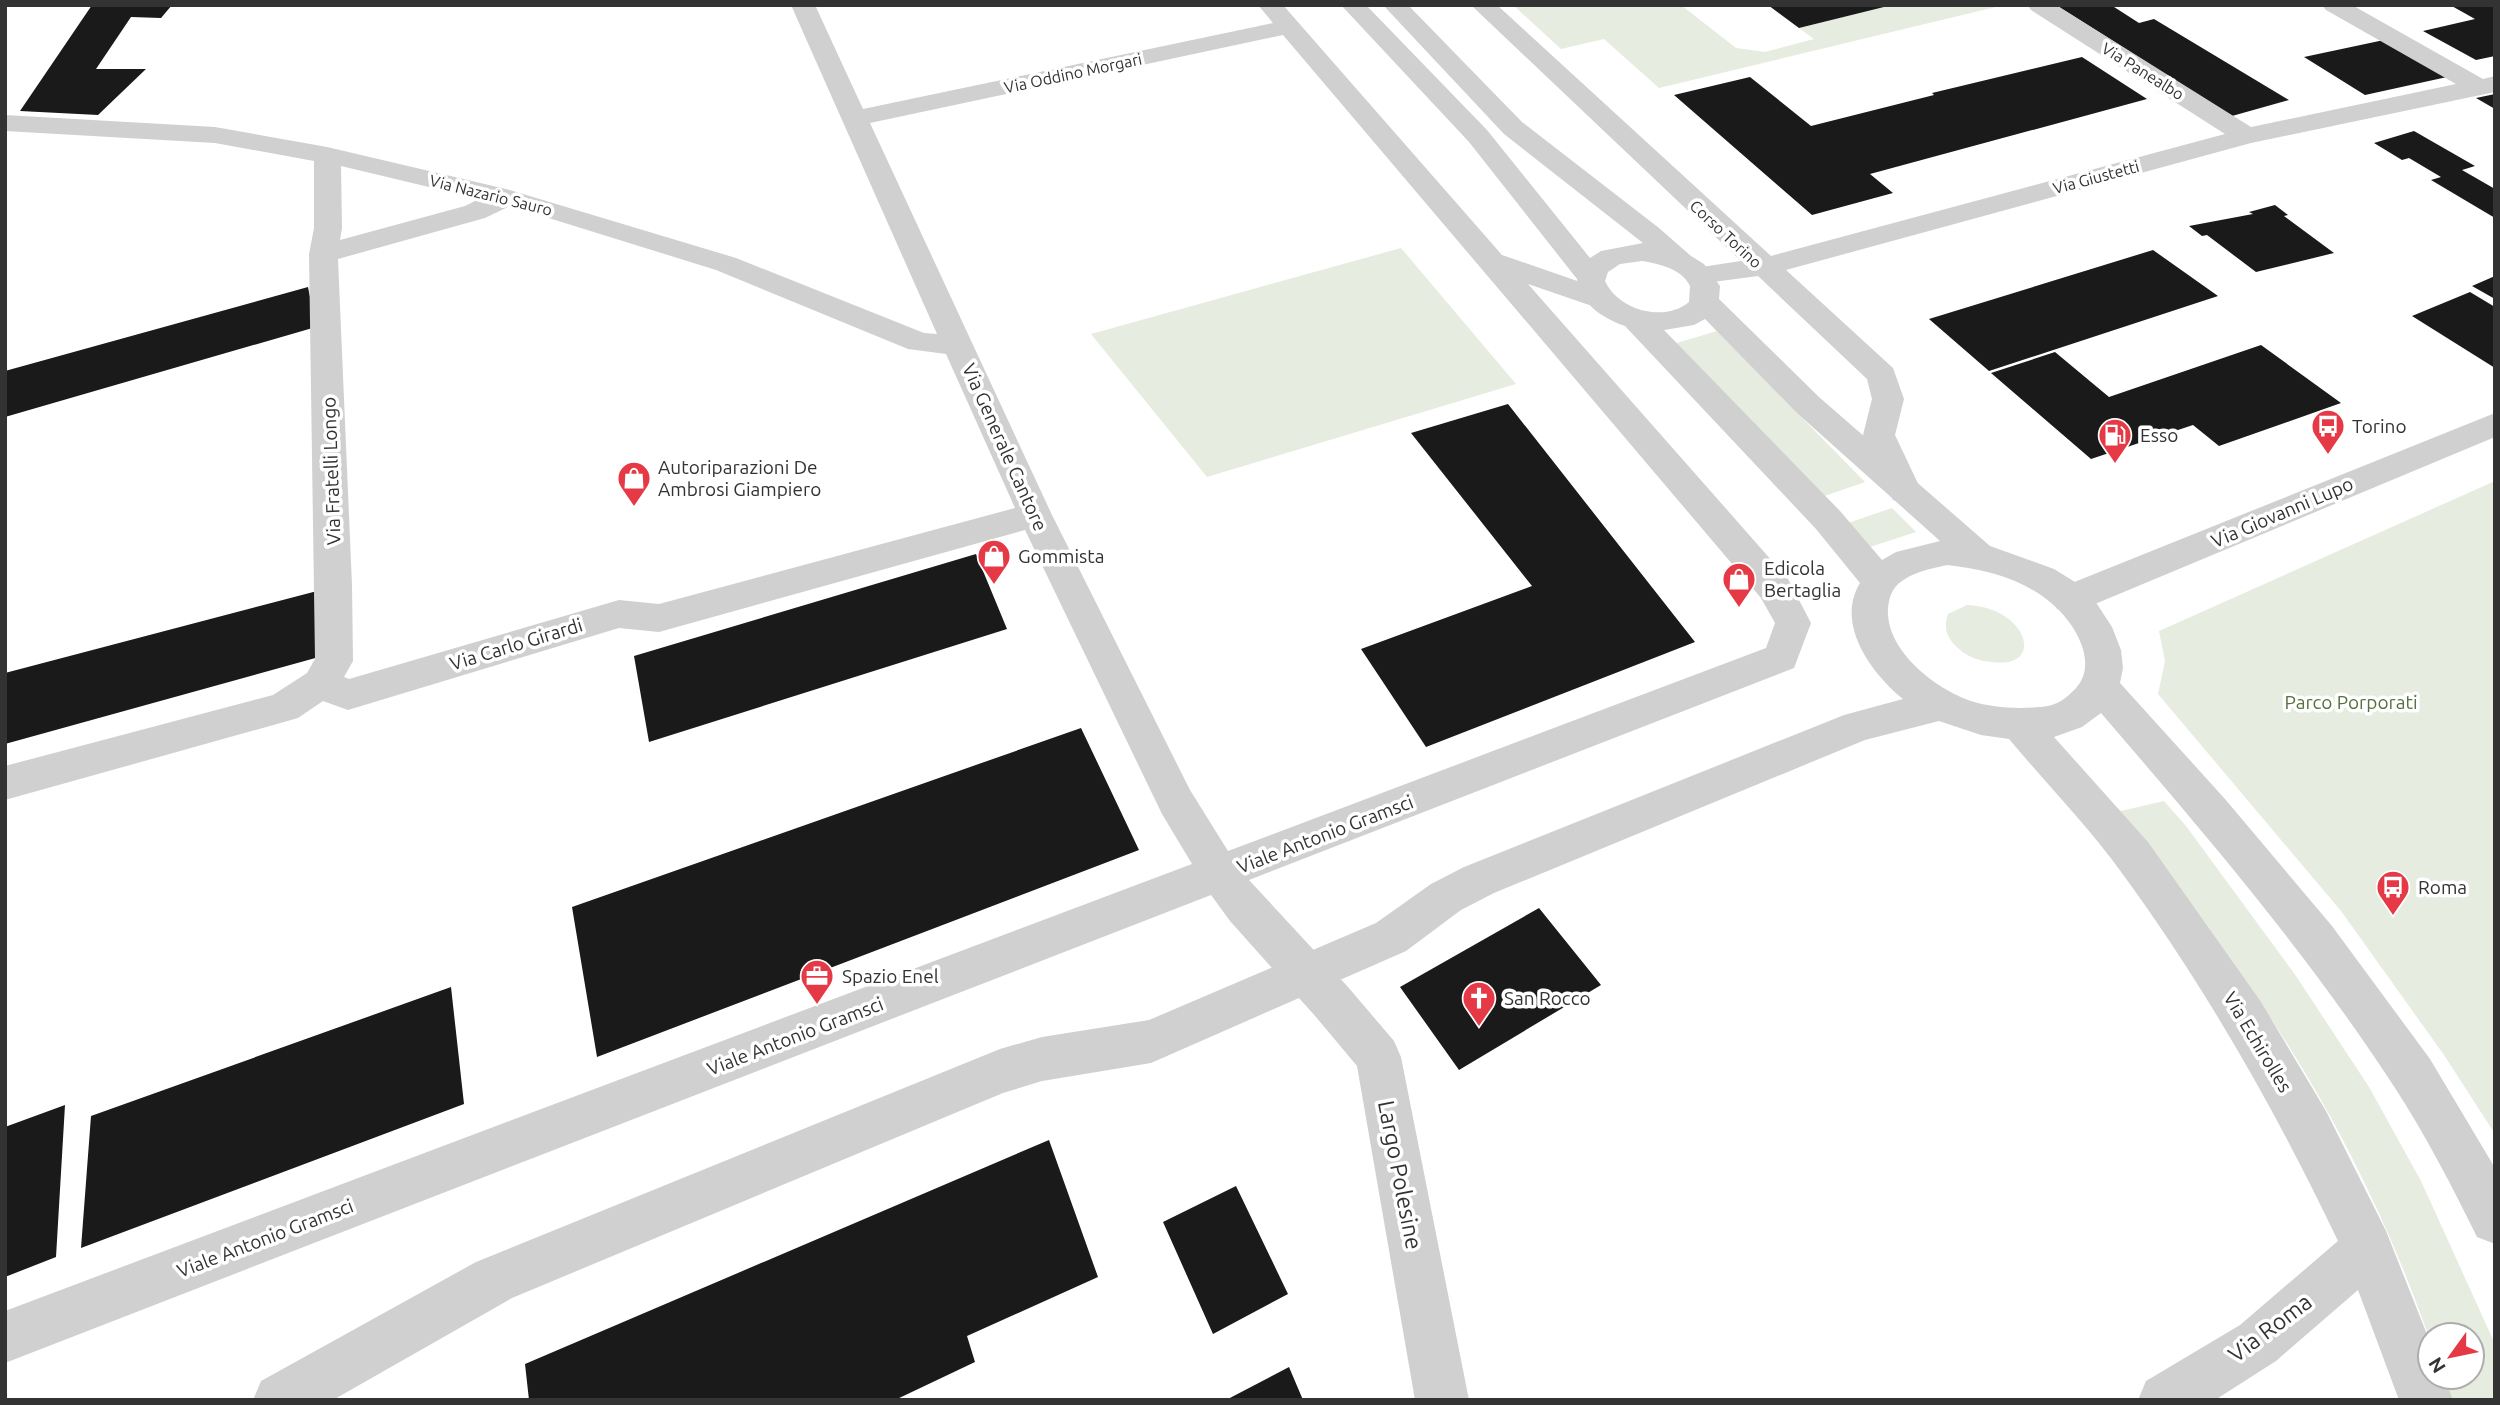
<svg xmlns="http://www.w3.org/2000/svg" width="2500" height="1405" font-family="Ubuntu,sans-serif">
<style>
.green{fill:#e6ecdf}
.building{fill:#1a1a1a}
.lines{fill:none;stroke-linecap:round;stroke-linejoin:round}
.minor{fill:#d0d0d0;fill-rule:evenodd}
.tertiary{fill:#d0d0d0;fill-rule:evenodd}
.labels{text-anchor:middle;stroke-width:7;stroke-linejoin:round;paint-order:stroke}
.far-street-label{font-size:16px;fill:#333;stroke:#fff}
.poi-label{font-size:19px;fill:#333;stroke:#fff;text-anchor:start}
.street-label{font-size:19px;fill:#333;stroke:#fff}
.park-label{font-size:19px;fill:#56703f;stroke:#fff}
.near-street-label{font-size:23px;fill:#333;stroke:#fff}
</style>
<rect width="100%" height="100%" fill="#fff"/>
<path class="green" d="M1513,5H1681L1736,48L1765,52L1814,39L1799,28L1892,5H2004L1659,88L1604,39L1561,49Z
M1401,248L1516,384L1207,477L1091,334Z
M1717,331L1865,482L1816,499L1670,345Z
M2495,481V1134L2444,1055L2341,911L2158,694L2165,661L2159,631Z
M1892,508L1916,532L1864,549L1842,525Z
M1967,605C2027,607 2047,669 1992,662C1979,661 1967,657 1958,648C1947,638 1943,628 1948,614Z
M2164,801L2186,826L2296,976L2369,1087L2421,1181L2495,1344V1400H2451L2443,1377H2472V1335H2430V1340C2383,1206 2316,1076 2231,962C2193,911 2152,862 2112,813Z"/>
<path class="building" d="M92,5H172L161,18L131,17L96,69H146L98,115L20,111Z
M1768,5H1888V6L1799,28Z
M2056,5H2111L2139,23L2154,19L2289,100L2232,116Z
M2450,5H2495V56L2476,60L2423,31L2475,19Z
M2384,40L2447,77L2365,95L2304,57Z
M2082,57L2147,99L1870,174L1893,193L1812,215L1674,95L1750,77L1811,126L1934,95L1932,93Z
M2495,94V109L2476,98Z
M2414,131L2475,166L2462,170L2495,189V218L2431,180L2441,177L2409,158L2402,160L2374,143Z
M2275,205L2288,215L2284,216L2334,253L2256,272L2207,235L2202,236L2189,226L2253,214L2249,212Z
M2153,250L2218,296L1989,371L1929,319Z
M2495,276V299L2472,286Z
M308,287L316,327L5,417V371Z
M2470,292L2495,307V368L2412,316Z
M2261,345L2341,403L2219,446L2193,425L2091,459L1991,373L2055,352L2109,397Z
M1508,404L1695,642L1426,747L1361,649L1532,586L1411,433Z
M976,554L1007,629L649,742L634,656Z
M321,590L319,657L5,744V673Z
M1081,728L1139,850L597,1057L572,907Z
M1539,908L1601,985L1459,1070L1400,987Z
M451,987L464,1104L81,1248L91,1116Z
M65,1105L56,1257L5,1277V1127Z
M1049,1140L1098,1277L967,1336L975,1362L895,1400H529L525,1364Z
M1236,1186L1288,1294L1213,1334L1163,1222Z
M1289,1367L1303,1400H1226Z"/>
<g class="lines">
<path class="minor" d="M791,5H815L863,109L1273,23L1258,5H1283L1502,255L1609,292L1613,299L1609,306L1598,308L1528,284L1788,579L1811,623L1794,668L1249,880L1348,987L1394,1041L1401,1057L1469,1400H1415L1357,1066L1316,1017L1230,921L1211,895L5,1363V1311L1192,864L1162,814L1025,530L659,632L619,628L348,710L323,701L298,718L284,722L5,800V766L273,695L307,673L315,659L309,254L314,228V161L215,143L5,131V115L215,127L327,147L506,189L736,258L924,333L937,334ZM1283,35L1761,598L1775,623L1766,648L1228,851L1190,790L1052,515L870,123ZM341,166L479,199L465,206L340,240L342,228ZM510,206L716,270L908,349L946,354L1015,508L659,604L619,600L349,679L344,677L353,661L352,585L338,259L485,218Z
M1471,5H1497L1771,256L2225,134L2031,10L2027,5H2056L2251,127L2456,84L2326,10L2322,5H2352L2483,79L2495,76V92L2251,143L1786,270L1893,368L1904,399L1895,435L1922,492L1917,500L1905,504L1893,500L1863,435L1872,399L1867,379L1758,276L1698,284L1688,281L1683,275L1688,269L1741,261Z
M2495,413V437L2083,609L2070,613L2057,609L2052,599L2057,589Z"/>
<path class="tertiary" d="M1341,5H1366L1487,130L1590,258L1601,251L1643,243L1504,134L1383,5H1408L1522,122L1659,228L1691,256L1704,264L1720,286L1719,299L1819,397L1990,546L2054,569L2075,582L2093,598L2112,627L2121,650L2123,668L2120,683L2225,799L2332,926L2430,1059L2495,1168V1244L2477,1237C2452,1186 2426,1136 2395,1088C2308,954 2205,834 2101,713L2082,727L2054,737L2148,842L2261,1002L2326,1111L2386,1231L2430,1342V1377H2444L2453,1400H2399L2358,1290L2276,1361L2215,1400H2138L2146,1381L2240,1325L2338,1241C2276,1111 2205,986 2119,869C2086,824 2045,782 2009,739L1981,735L1939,721L1865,740L1494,893L1461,910L1406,951L1167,1056L1151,1063L1042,1081L1003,1093L512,1298L333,1400H253L261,1381L476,1262L1000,1049L1042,1037L1149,1020L1376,923L1431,884L1464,867L1844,715L1903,699C1871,673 1835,624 1860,583L1816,529L1625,326C1602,318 1581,304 1577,279L1469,142ZM1642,261C1660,264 1682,269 1690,286L1689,302C1664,323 1618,310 1605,281L1608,272L1620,264ZM1705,319L1797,413L1940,541L1896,552L1882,560L1840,511L1664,330L1694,325ZM1947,565C1984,569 2021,578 2050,602C2075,622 2102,666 2072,692C2062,702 2053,706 2040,707C2017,709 1993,708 1971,701C1935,689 1885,650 1888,608C1889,599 1891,591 1898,584C1912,572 1930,569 1947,565Z"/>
</g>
<defs>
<symbol id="bus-pin" viewBox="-11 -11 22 30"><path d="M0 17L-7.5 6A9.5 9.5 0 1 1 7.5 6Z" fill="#e63946" stroke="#fff"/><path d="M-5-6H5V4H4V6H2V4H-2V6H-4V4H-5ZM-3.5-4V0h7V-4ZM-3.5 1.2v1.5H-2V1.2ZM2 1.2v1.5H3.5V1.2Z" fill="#fff"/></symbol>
<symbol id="fuel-pin" viewBox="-11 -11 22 30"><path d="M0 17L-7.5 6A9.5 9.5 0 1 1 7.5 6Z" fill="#e63946" stroke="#fff"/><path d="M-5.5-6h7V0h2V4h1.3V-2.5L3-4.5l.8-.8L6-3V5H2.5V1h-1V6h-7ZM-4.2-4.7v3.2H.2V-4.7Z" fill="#fff"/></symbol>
<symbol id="shop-pin" viewBox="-11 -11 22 30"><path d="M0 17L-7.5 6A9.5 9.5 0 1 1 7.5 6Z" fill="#e63946" stroke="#fff"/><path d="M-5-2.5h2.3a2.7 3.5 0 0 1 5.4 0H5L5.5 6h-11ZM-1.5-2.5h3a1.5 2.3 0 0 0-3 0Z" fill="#fff"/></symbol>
<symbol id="office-pin" viewBox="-11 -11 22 30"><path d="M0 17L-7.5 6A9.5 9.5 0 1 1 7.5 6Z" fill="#e63946" stroke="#fff"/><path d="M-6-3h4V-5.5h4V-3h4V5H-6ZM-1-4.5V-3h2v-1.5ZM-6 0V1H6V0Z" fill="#fff"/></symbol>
<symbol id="church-pin" viewBox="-11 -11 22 30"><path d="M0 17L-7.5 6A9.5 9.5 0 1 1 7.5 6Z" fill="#e63946" stroke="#fff"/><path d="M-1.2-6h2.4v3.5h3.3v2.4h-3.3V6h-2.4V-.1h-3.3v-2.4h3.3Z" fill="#fff"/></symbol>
</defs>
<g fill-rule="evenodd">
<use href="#bus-pin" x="2309" y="407" width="38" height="52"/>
<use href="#fuel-pin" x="2096" y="416" width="38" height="52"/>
<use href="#shop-pin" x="615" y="459" width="38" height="52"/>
<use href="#shop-pin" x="975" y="537" width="38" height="52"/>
<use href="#shop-pin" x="1720" y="560" width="38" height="52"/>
<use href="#bus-pin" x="2374" y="868" width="38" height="52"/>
<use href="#office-pin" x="798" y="957" width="38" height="52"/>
<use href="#church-pin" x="1460" y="979" width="38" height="52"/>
</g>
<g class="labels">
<g class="far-street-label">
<text transform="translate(2143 71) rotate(32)" y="6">Via Panealbo</text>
<text transform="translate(1073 73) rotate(-12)" y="6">Via Oddino Morgari</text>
<text transform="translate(2096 177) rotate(-15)" y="6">Via Giustetti</text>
<text transform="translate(491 195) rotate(14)" y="6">Via Nazario Sauro</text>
<text transform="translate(1726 234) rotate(43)" y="6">Corso Torino</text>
</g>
<g class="poi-label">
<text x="2352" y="433">Torino</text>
<text x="2140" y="442">Esso</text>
<text x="658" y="474">Autoriparazioni De<tspan x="658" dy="22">Ambrosi Giampiero</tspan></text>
<text x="1018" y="563">Gommista</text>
<text x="1764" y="575">Edicola<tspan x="1764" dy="22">Bertaglia</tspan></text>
<text x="2418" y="894">Roma</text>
<text x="842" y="983">Spazio Enel</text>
<text x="1504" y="1005">San Rocco</text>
</g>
<g class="street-label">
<text transform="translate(1005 447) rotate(66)" y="7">Via Generale Cantore</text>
<text transform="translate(331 471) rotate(-92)" y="7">Via Fratelli Longo</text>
<text transform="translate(2282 512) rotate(-23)" y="7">Via Giovanni Lupo</text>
<text transform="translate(516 644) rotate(-17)" y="7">Via Carlo Girardi</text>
<text transform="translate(1325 834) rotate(-21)" y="7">Viale Antonio Gramsci</text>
<text transform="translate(795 1036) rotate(-21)" y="7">Viale Antonio Gramsci</text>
<text transform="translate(2258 1042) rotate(59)" y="7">Via Echirolles</text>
<text transform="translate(265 1238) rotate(-21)" y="7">Viale Antonio Gramsci</text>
</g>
<g class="park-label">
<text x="2351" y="709">Parco Porporati</text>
</g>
<g class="near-street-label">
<text transform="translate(1400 1175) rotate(79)" y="8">Largo Polesine</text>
<text transform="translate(2270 1328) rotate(-37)" y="8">Via Roma</text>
</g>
</g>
<rect width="2500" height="1405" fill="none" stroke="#333333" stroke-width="14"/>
<g transform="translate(2451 1356) rotate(237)"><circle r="33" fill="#ffffff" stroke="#adadad" stroke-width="2"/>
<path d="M0-5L12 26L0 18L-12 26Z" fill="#e63946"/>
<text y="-10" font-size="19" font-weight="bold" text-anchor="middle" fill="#333333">N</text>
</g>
</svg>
